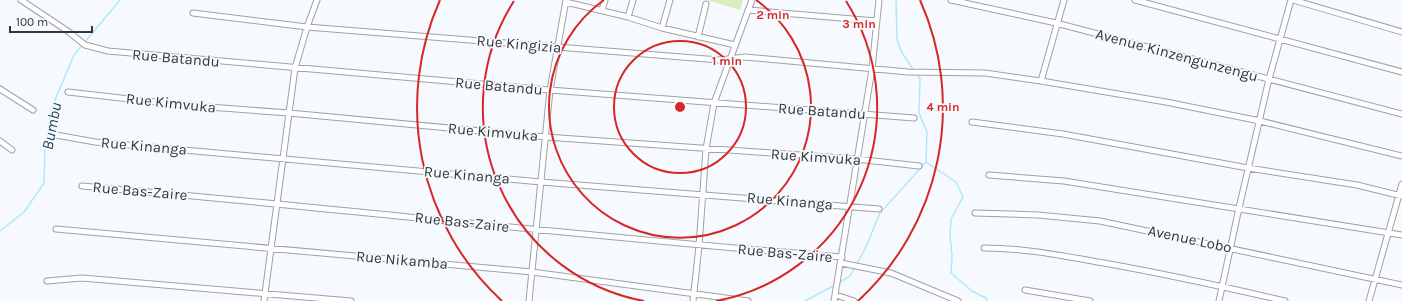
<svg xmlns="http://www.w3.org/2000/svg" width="1402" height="301" font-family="Karla,sans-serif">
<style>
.green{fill:#d8ecbe}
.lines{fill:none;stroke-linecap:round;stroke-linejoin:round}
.stream{stroke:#b0e8f8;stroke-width:1.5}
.minor-casing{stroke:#9ea1a5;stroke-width:7}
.minor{stroke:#fff;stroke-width:5}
.ring{fill:none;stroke:#d62828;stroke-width:2}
.labels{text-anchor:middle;stroke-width:3.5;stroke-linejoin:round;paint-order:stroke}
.street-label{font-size:15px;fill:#343537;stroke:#f6fafe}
.water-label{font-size:16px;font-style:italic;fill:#1c4955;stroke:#f6fafe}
.centre{fill:#d62828;stroke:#f6fafe;stroke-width:2}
.ring-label{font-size:12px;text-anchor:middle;font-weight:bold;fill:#d62828;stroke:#f6fafe;stroke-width:3.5;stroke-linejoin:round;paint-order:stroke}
</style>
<rect width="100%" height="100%" fill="#f6fafe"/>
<path class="green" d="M707,0H743L740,10Z"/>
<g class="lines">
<path class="stream" d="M896,0L897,39L901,51L914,71
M926,162L956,182L963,197L951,219L950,236L952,255L951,273L972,291L986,298L987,301
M0,231L24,212L44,183L45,147L52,107L74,55L120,0
M838,283L850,276L865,249L880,213L926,162L927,132L919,113L920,79L917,74
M805,301L835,285"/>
<defs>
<path id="minor" d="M21,0L69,32L85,45L108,51L550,90L914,118
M951,0L1056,23L1402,114
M1135,0L1402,72
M1293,0L1402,32
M566,2L628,17L662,28L735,45
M602,10L605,0
M748,10L876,21
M193,13L307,27L719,60L745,57L908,72L985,73L1041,81L1166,102L1260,121L1402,156
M628,17L633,0
M662,28L670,0
M698,37L706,4
M1041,81L1064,0
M0,89L33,110
M68,92L182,105L289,113L546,137L856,159L919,166
M972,122L1063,134L1248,168L1357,185L1402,196
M56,135L95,142L541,182L879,209
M0,141L12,150
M989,175L1064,181L1402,235
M82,186C336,208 588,237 842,257
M975,213L1038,215L1100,221L1402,285
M56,229L532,272L748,301
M984,248C1025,248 1063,256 1104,263C1165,274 1225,287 1285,301
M841,263L891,273L958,301
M47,281L82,278L351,301
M1025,290L1090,301
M836,295L854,301
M264,301L295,68L307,27L317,0
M529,301L550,90L566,0
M693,301L699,246L706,149L714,103L752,0
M834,301L872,69L879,0
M1219,301L1239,208L1269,79L1291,0
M1369,301L1402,184"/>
</defs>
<use href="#minor" class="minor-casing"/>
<use href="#minor" class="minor"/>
</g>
<g class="ring">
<circle cx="680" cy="107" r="66"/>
<path d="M756 0A131 131 0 1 1 604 0"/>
<path d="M644 301A197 197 0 0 1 514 1M846 1A197 197 0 0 1 716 301"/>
<path d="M502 301A263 263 0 0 1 440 0M920 0A263 263 0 0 1 858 301"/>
</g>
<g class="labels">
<g class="street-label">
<text transform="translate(519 44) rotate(5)" y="5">Rue Kingizia</text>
<text transform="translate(1177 55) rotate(15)" y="5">Avenue Kinzengunzengu</text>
<text transform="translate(176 58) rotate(5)" y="5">Rue Batandu</text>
<text transform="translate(499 86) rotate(5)" y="5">Rue Batandu</text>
<text transform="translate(171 103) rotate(6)" y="5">Rue Kimvuka</text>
<text transform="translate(822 111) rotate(4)" y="5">Rue Batandu</text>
<text transform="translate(493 132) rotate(5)" y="5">Rue Kimvuka</text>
<text transform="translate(144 146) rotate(5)" y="5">Rue Kinanga</text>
<text transform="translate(816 157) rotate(4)" y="5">Rue Kimvuka</text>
<text transform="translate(467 175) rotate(5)" y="5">Rue Kinanga</text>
<text transform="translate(140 191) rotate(5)" y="5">Rue Bas-Zaire</text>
<text transform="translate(790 201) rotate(5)" y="5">Rue Kinanga</text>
<text transform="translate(462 222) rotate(6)" y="5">Rue Bas-Zaire</text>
<text transform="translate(1190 239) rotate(12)" y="5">Avenue Lobo</text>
<text transform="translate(785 253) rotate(5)" y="5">Rue Bas-Zaire</text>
<text transform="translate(402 260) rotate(5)" y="5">Rue Nikamba</text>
</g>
<g class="water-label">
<text transform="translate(51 126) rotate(-79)" y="6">Bumbu</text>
</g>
</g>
<circle cx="680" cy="107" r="6" class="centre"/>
<g class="ring-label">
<text x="773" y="19">2 min</text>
<text x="859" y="28">3 min</text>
<text x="727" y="65">1 min</text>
<text x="943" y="111">4 min</text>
</g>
<path d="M10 26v6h82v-6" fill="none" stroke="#343537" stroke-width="2"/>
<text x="16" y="26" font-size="12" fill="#343537" stroke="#f6fafe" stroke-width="3" paint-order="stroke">100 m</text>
</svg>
